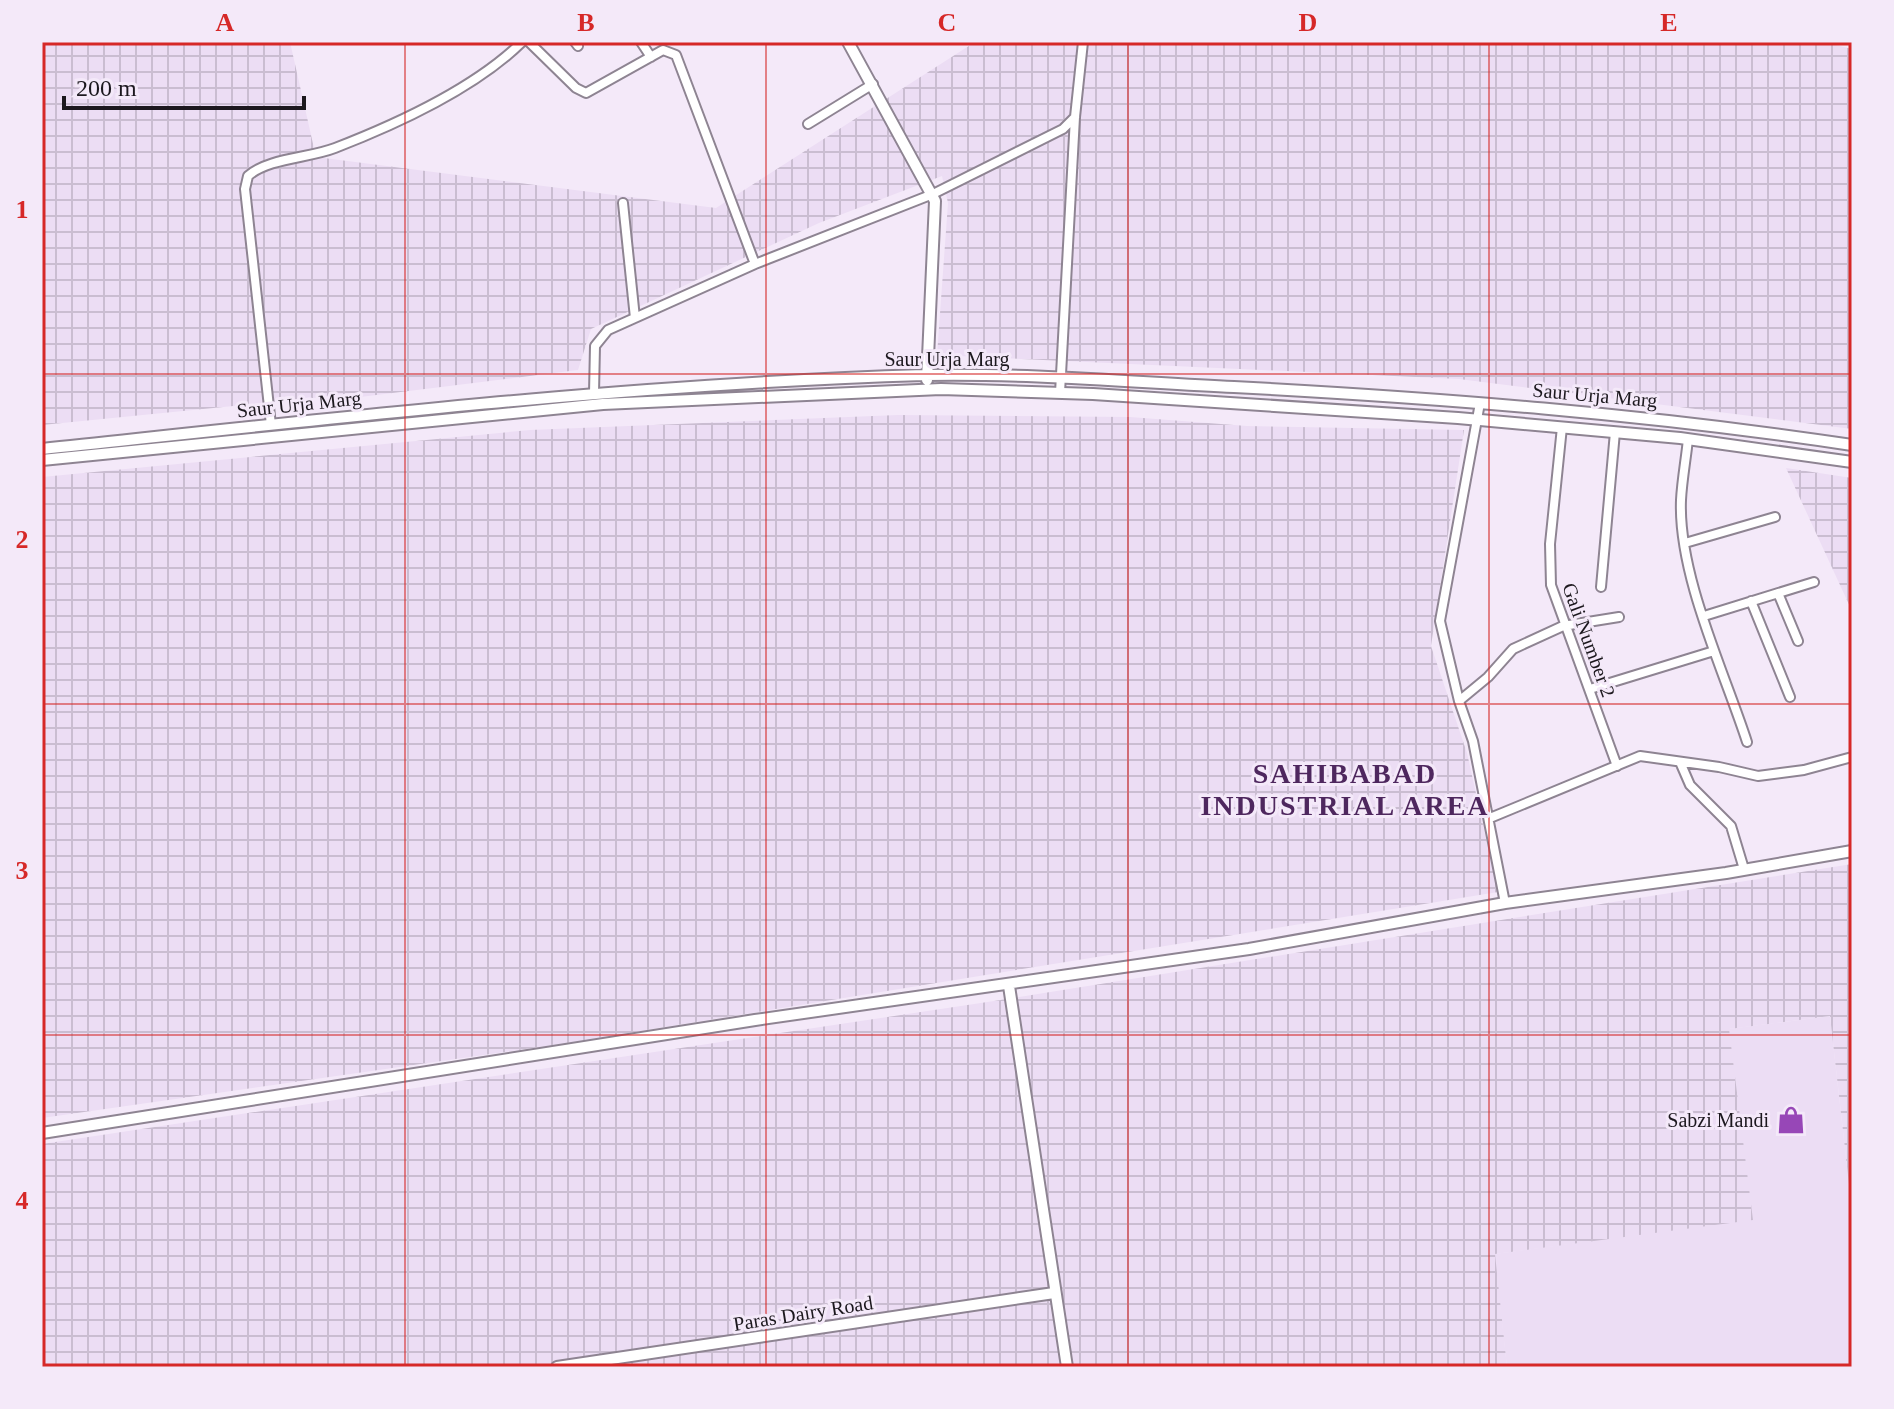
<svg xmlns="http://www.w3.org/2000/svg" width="1894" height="1409" font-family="Georgia,serif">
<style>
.built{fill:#ecddf4}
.industrial{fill:url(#industrial-grid)}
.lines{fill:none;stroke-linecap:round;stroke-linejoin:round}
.minor-casing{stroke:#8e8492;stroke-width:12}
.tertiary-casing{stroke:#8e8492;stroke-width:14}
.minor{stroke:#fff;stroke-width:8}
.tertiary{stroke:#fff;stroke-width:10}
.grid{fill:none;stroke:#d62828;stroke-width:2;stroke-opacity:0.55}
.labels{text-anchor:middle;stroke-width:6;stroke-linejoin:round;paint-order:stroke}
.street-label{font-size:20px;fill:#1c181e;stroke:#f4e9f9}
.poi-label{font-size:20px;fill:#1c181e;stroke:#f4e9f9;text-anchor:end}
.district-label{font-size:28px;font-weight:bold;letter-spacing:2px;fill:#4e275e;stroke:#f4e9f9}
.neatline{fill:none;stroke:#d62828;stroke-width:3}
.grid-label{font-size:26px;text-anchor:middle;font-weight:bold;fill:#d62828}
</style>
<defs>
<pattern id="industrial-grid" width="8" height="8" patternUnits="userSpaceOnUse" patternTransform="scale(2)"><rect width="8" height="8" fill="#ecddf4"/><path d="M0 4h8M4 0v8" fill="none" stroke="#cabdd1"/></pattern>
</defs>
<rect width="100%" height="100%" fill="#f4e9f9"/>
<path class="built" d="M1830,1016L1852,1211V1367H1507L1494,1254L1752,1219L1728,1029Z"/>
<path class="industrial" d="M42,42H290L316,157L716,208L975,42H1824L1852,49V429L1459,379L937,355L948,203L942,176L819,223L591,329L578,370L344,399L343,395L42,425Z
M898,415L1130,417L1247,426L1464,430L1431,646L1467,753L1498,892L554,1045L42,1118V477L530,430Z
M1786,468L1852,478V611Z
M1852,864V1211L1830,1016L1729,1029L1753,1220L1495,1254L1507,1367H42V1144L994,1001Z"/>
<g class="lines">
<defs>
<path id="minor" d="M529,42L576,88L586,93L663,50L676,55L755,264
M575,42L578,46
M641,42L651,57
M808,124L873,84
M623,203L635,318
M594,393L595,346L608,330L755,264L933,194L1063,129L1075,117
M1060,393L1075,117L1083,42
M1480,403L1440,621L1459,701L1473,741L1505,903
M271,425L245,189L248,176C268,158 310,158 335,148C397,124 475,88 522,42
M1562,427L1550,544L1551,585L1617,766
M1688,439C1686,459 1682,480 1681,500C1678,575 1724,671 1747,742
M1685,543L1775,517
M1601,587L1615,432
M1778,593L1798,641
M1751,601L1790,697
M1704,616L1814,582
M1590,689L1714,651
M1459,701L1488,677L1513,649L1563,626L1619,617
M1680,762L1690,785L1731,826L1744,869
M1490,818L1640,756L1719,767L1758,776L1804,770L1852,757"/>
<path id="tertiary" d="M848,42L935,201L927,380
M42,449C336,418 629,384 924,375C1027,373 1131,382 1234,387C1441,398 1647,414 1852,445
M42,460L603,404L941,389L1093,394L1458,418L1680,438L1852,462
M1009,986L1067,1367
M42,1133L755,1020L1249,949L1505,903L1726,873L1852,851
M557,1367L1054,1293"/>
</defs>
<use href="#minor" class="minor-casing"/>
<use href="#tertiary" class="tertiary-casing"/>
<use href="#minor" class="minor"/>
<use href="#tertiary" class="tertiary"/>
</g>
<path class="grid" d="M405,42V1367M766,42V1367M1128,42V1367M1489,42V1367M42,374H1852M42,704H1852M42,1035H1852"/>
<defs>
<symbol id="shop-bare" viewBox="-9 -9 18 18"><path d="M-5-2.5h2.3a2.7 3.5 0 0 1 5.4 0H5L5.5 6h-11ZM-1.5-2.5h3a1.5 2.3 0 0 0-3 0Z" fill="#9747b7" stroke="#f4e9f9" stroke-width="2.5" paint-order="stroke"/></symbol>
</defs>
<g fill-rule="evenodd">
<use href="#shop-bare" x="1771" y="1100" width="40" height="40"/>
</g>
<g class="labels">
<g class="street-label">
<text x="947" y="366">Saur Urja Marg</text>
<text transform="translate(1595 395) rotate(5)" y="7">Saur Urja Marg</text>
<text transform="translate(299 404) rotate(-6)" y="7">Saur Urja Marg</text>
<text transform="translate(1589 640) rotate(70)" y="7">Gali Number 2</text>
<text transform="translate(803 1313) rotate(-9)" y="7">Paras Dairy Road</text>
</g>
<g class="poi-label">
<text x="1769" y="1127">Sabzi Mandi</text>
</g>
<g class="district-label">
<text x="1345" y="783">SAHIBABAD<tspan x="1345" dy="32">INDUSTRIAL AREA</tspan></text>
</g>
</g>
<rect width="1894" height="1409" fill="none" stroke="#f4e9f9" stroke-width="88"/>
<path d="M64 96v12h240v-12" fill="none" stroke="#1c181e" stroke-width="4"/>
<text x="76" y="96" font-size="24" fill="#1c181e" stroke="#f4e9f9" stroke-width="6" paint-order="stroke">200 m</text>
<rect x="44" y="44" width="1806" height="1321" class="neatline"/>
<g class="grid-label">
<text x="225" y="31">A</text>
<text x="586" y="31">B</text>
<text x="947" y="31">C</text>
<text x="1308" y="31">D</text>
<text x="1669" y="31">E</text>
<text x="22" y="218">1</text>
<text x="22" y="548">2</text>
<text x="22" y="879">3</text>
<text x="22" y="1209">4</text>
</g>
</svg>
